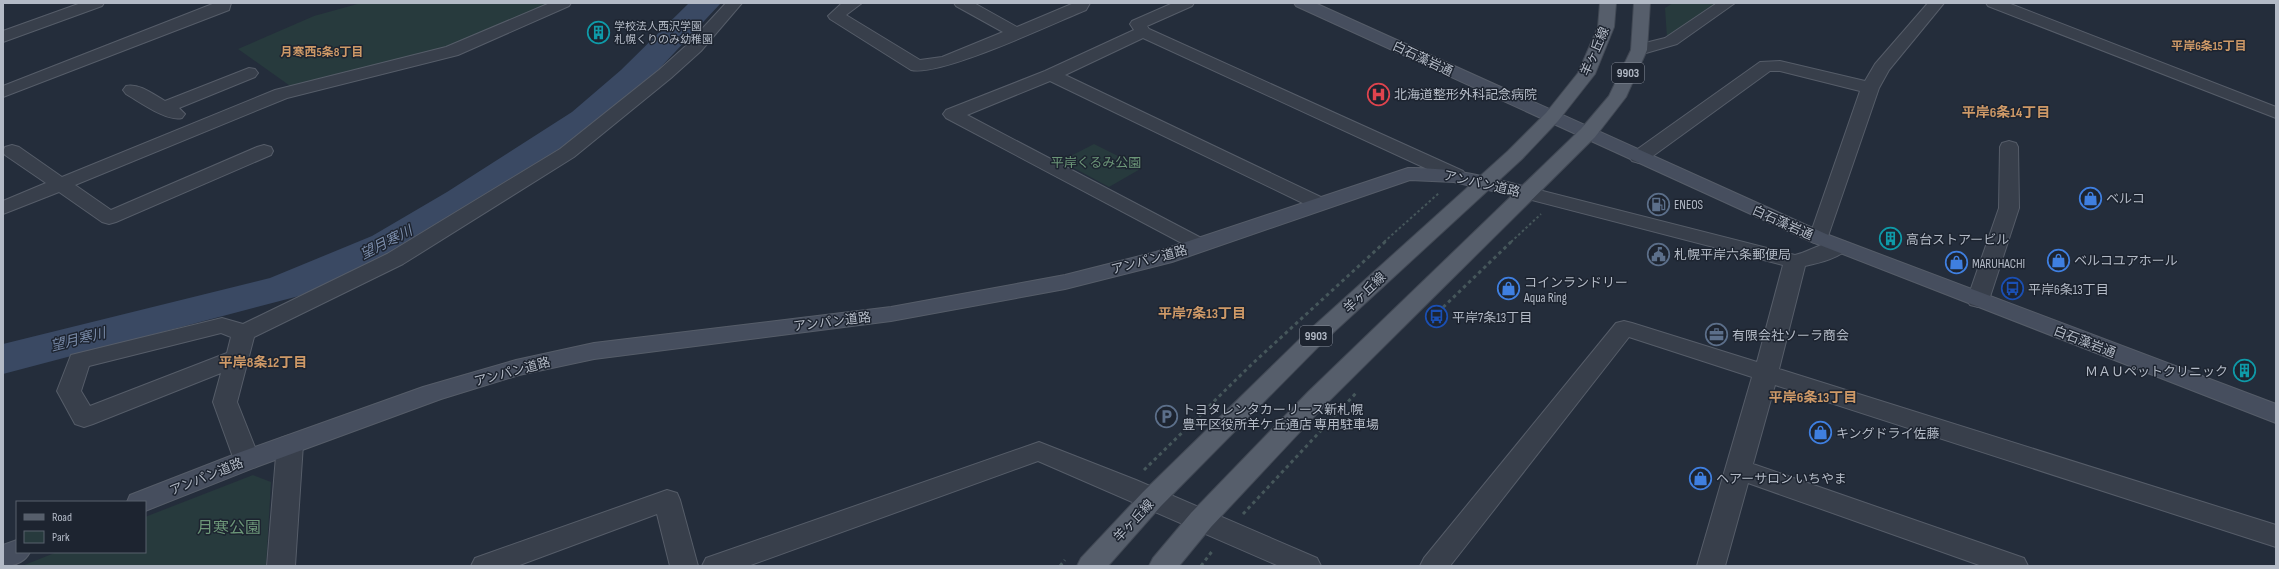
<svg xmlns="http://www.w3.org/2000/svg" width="2279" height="569" font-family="'Sofia Sans Condensed','Noto Sans JP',sans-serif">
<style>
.green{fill:#273a3d}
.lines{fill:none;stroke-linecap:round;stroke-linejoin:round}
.river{fill:#3a4963;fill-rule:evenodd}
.street-casing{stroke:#565d69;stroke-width:2}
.secondary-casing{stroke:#565d69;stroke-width:2}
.primary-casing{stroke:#414854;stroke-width:2}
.path-far1{stroke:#46575b;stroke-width:2;stroke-dasharray:2.5 2.5;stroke-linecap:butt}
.path{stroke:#46575b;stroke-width:3;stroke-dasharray:3.5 3.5;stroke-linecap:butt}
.street{fill:#383f4b;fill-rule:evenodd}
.secondary{fill:#464e5e;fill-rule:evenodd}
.primary{fill:#565e6b;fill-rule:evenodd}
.labels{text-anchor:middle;stroke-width:3;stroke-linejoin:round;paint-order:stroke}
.far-poi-label{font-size:11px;fill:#b3bac6;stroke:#1d2430;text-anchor:start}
.far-neighbourhood-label{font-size:12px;font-weight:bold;fill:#ce9967;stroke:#1d2430}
.shield{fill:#1d2430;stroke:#868d99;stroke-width:1}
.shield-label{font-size:12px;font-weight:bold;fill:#b3bac6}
.street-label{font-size:13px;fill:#b3bac6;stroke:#1d2430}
.poi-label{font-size:13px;fill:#b3bac6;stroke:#1d2430;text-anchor:start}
.park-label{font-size:13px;fill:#6c9678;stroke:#1d2430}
.neighbourhood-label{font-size:14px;font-weight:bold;fill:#ce9967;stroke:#1d2430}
.water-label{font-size:14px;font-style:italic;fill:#7c8eac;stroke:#1d2430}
.near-park-label{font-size:16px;fill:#6c9678;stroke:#1d2430}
</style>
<rect width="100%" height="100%" fill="#242d3b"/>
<path class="green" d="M361,3H556L447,48L293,88L238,49L314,16Z
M1673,3H1717L1667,38L1665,8Z
M1094,144L1142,168L1109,187L1061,161Z
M253,475L271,482L266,566H22L57,552H145V517Z"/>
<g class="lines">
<path class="river" d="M689,3H721L645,84L596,126L475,208L400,254L299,296L3,374V344L270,278L372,236L447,192L572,112L621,70Z"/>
<defs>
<path id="street" d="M81,3H104L102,6L3,42V31Z
M215,3H231L229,10L3,97V86Z
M550,3H571L569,6L458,55L287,98L75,185L111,210L257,147L264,145L271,147L273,151L271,155L116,222L109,224L102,222L59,192L3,214V201L46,183L5,155L3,152L5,147L12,145L19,147L62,177L275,90L446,47Z
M726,3H742L701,51L671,78L574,157L403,264L254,337L237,402L260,460L256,467L247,469L238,467L234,460L213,402L221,373L93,424L84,427L75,424L57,391L71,355L222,318L243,324L387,254L560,149L659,70L689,43ZM221,333L231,337L227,353L90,406L81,391L89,366Z
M842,3H862L846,15L920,60L942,57L1003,32L956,6L954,3H974L1017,27L1074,3H1090L1086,10C1052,24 940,77 911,70L830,19L828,16Z
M1173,3H1194L1192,6L1147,26L1149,29L1463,171L1466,175L1463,179L1456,181L1449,179L1143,38L1065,75L1325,199L1328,203L1325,207L1318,209L1311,207L1050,81L967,115L1207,241L1211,245L1207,249L1200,251L1193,249L946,118L943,114L946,110L1045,71L1134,30L1130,24L1132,21Z
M1717,3H1735L1677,44L1639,55L1633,54L1631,50L1633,46L1665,38Z
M1928,3H1944L1889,70L1879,88L1826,242L1819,244L1812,242L1809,238L1860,91L1780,71H1770L1646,161L1639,163L1632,161L1629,157L1632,153L1760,62L1780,61L1865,81L1875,64Z
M1986,3H2008L2276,107V118L1988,6Z
M249,68L255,69L258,73L255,77L179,108L185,114L182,118C167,122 140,102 126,94L123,90L126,86C139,83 153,94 165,101Z
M2009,141L2016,143L2018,147L2019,208L1989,300L1986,305L1978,307L1970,305L1967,300L1999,208L2000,147L2002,143Z
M1527,187L1795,255C1812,251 1830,237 1846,242L1850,246C1841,258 1819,263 1805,266L1779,369L2276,525V547L1775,385L1753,464L2024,558L2028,566H1982L1748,483L1725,566H1697L1752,377L1629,337L1450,566H1420L1424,558L1616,323L1624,321L1632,323L1757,362L1783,265L1520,197L1517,193L1520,189Z
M290,435L299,438L303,444L295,566H267L277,444L281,438Z
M1039,442L1136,480L1317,558L1321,566H1279L1038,461L748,566H702L706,558Z
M667,490L677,493L680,500L698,566H670L657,514L517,566H471L475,558Z"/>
<path id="secondary" d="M1294,3H1315L1826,234L2276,404V423L1812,242L1296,6Z
M1408,168C1452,167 1492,178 1534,189L1537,193L1534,197L1527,199L1454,182L1410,180L1172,262L1065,289L891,321L594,359L519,375L441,399L256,467L150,509L145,511V502H127L130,495L238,453L423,387L516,360L594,343L891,307L1065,275L1156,252Z
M17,540V552H30C25,562 14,566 3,566V545Z"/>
<path id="primary" d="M1600,3H1616L1614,27L1595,74L1558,121L1522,159L1322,343L1161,506L1108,566H1077L1081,558L1143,492L1306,333L1508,151L1546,113L1578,73L1598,27Z
M1634,3H1650L1647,50L1626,97L1595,137L1326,404L1211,527L1179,566H1149L1153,558L1191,513L1308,392L1581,129L1609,96L1631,50Z"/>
</defs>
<use href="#street" class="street-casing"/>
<use href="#secondary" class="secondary-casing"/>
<use href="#primary" class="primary-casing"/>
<path class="path-far1" d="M1384,242L1439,193
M1511,242L1541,214"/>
<path class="path" d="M1433,317L1512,241
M1144,470L1252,364L1386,241
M1243,514L1357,392
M1060,566L1065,560
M1201,566L1213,550"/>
<use href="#street" class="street"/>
<use href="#secondary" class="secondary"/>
<use href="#primary" class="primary"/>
</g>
<defs>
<symbol id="building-ring" viewBox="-11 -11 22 22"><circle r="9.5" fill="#1d2430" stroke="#0f9aa8" stroke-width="1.5"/><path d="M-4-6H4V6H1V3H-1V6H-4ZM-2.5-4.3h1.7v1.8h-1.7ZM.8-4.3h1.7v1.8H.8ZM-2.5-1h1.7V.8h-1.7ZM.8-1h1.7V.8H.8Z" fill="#0f9aa8"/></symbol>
<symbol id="hospital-ring" viewBox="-11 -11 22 22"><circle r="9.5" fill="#1d2430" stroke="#e0444e" stroke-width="1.5"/><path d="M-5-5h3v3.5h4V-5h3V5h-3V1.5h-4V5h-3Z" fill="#e0444e"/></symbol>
<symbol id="shop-ring" viewBox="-11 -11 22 22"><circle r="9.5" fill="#1d2430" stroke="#3f7fe0" stroke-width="1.5"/><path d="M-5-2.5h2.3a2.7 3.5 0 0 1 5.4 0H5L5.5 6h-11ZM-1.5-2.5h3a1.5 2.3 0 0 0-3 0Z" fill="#3f7fe0"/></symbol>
<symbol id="fuel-ring" viewBox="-11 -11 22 22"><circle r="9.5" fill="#1d2430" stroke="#5c6f8a" stroke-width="1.5"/><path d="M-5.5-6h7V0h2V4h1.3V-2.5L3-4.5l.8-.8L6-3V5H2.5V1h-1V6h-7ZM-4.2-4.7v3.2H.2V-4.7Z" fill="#5c6f8a"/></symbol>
<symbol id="civic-ring" viewBox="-11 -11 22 22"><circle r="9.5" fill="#1d2430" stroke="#5c6f8a" stroke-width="1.5"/><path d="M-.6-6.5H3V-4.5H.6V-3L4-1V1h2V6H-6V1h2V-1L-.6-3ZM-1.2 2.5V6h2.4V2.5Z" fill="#5c6f8a"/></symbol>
<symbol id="bus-ring" viewBox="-11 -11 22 22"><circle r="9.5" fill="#1d2430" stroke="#1a4fb4" stroke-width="1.5"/><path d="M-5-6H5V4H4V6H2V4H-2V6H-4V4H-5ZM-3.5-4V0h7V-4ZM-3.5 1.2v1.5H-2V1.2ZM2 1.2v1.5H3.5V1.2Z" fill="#1a4fb4"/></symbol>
<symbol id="office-ring" viewBox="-11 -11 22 22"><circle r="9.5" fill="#1d2430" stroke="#5c6f8a" stroke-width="1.5"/><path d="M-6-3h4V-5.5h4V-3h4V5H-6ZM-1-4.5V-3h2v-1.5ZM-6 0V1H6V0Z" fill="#5c6f8a"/></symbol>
<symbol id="parking-ring" viewBox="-11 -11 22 22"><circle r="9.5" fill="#1d2430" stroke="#5c6f8a" stroke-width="1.5"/><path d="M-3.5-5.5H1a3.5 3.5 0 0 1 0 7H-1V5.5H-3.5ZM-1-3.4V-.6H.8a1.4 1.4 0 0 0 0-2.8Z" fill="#5c6f8a"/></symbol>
</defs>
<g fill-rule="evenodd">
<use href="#building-ring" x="586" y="20" width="25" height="25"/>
<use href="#hospital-ring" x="1366" y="82" width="25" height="25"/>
<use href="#shop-ring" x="2078" y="186" width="25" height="25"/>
<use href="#fuel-ring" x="1646" y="192" width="25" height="25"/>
<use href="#building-ring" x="1878" y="226" width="25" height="25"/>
<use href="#civic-ring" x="1646" y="242" width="25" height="25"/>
<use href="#shop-ring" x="2046" y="248" width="25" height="25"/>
<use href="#shop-ring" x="1944" y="250" width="25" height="25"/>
<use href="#shop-ring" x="1496" y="276" width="25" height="25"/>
<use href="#bus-ring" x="2000" y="276" width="25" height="25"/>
<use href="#bus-ring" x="1424" y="304" width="25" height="25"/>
<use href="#office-ring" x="1704" y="322" width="25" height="25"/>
<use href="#building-ring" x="2232" y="358" width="25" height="25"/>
<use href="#parking-ring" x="1154" y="404" width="25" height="25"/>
<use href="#shop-ring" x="1808" y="420" width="25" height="25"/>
<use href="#shop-ring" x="1688" y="466" width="25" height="25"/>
</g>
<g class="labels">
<g class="far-poi-label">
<text x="614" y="30">学校法人西沢学園<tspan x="614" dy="13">札幌くりのみ幼稚園</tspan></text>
</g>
<g class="far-neighbourhood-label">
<text x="2209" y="50">平岸6条15丁目</text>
<text x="322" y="56">月寒西5条8丁目</text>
</g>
<g class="shield">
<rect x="1612" y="63" width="32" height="20" rx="3"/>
<rect x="1300" y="326" width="32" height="20" rx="3"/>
</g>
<g class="shield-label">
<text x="1628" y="77">9903</text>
<text x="1316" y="340">9903</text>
</g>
<g class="street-label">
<text transform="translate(1594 51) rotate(-66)" y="5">羊ヶ丘線</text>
<text transform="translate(1423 58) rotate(25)" y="5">白石藻岩通</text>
<text transform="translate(1482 183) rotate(13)" y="5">アンパン道路</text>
<text transform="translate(1783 222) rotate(24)" y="5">白石藻岩通</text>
<text transform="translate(1149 259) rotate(-15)" y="5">アンパン道路</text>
<text transform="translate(1364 292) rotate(-43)" y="5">羊ヶ丘線</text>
<text transform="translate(832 321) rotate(-7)" y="5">アンパン道路</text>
<text transform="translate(2085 341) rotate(21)" y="5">白石藻岩通</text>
<text transform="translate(512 371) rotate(-15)" y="5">アンパン道路</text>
<text transform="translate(206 476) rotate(-22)" y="5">アンパン道路</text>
<text transform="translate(1133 520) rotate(-47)" y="5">羊ヶ丘線</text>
</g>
<g class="poi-label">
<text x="1394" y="99">北海道整形外科記念病院</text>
<text x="2106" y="203">ベルコ</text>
<text x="1674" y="209">ENEOS</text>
<text x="1906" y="244">高台ストアービル</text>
<text x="1674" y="259">札幌平岸六条郵便局</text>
<text x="2074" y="265">ベルコユアホール</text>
<text x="1972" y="268">MARUHACHI</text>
<text x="1524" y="287">コインランドリー<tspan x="1524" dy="15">Aqua Ring</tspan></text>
<text x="2028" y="294">平岸6条13丁目</text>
<text x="1452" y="322">平岸7条13丁目</text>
<text x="1732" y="340">有限会社ソーラ商会</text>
<text x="2228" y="376" text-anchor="end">ＭＡＵペットクリニック</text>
<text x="1182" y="414">トヨタレンタカーリース新札幌<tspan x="1182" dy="15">豊平区役所羊ケ丘通店 専用駐車場</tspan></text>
<text x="1836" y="438">キングドライ佐藤</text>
<text x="1716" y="483">ヘアーサロン いちやま</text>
</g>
<g class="park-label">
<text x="1096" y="167">平岸くるみ公園</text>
</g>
<g class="neighbourhood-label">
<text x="2006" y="117">平岸6条14丁目</text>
<text x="1202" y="318">平岸7条13丁目</text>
<text x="263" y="367">平岸8条12丁目</text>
<text x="1813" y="402">平岸6条13丁目</text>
</g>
<g class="water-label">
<text transform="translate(386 242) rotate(-27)" y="5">望月寒川</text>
<text transform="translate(78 339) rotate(-14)" y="5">望月寒川</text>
</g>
<g class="near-park-label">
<text x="229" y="533">月寒公園</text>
</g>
</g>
<rect width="2279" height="569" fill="none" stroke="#b3bac6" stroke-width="8"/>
<rect x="16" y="501" width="130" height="52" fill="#1d2430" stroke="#59606c"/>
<rect x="24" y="514" width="20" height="6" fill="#565e6b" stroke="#59606c"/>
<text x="52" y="521" font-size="12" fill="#b3bac6">Road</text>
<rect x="24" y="531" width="20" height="12" fill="#273a3d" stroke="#59606c"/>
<text x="52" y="541" font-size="12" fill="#b3bac6">Park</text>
</svg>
